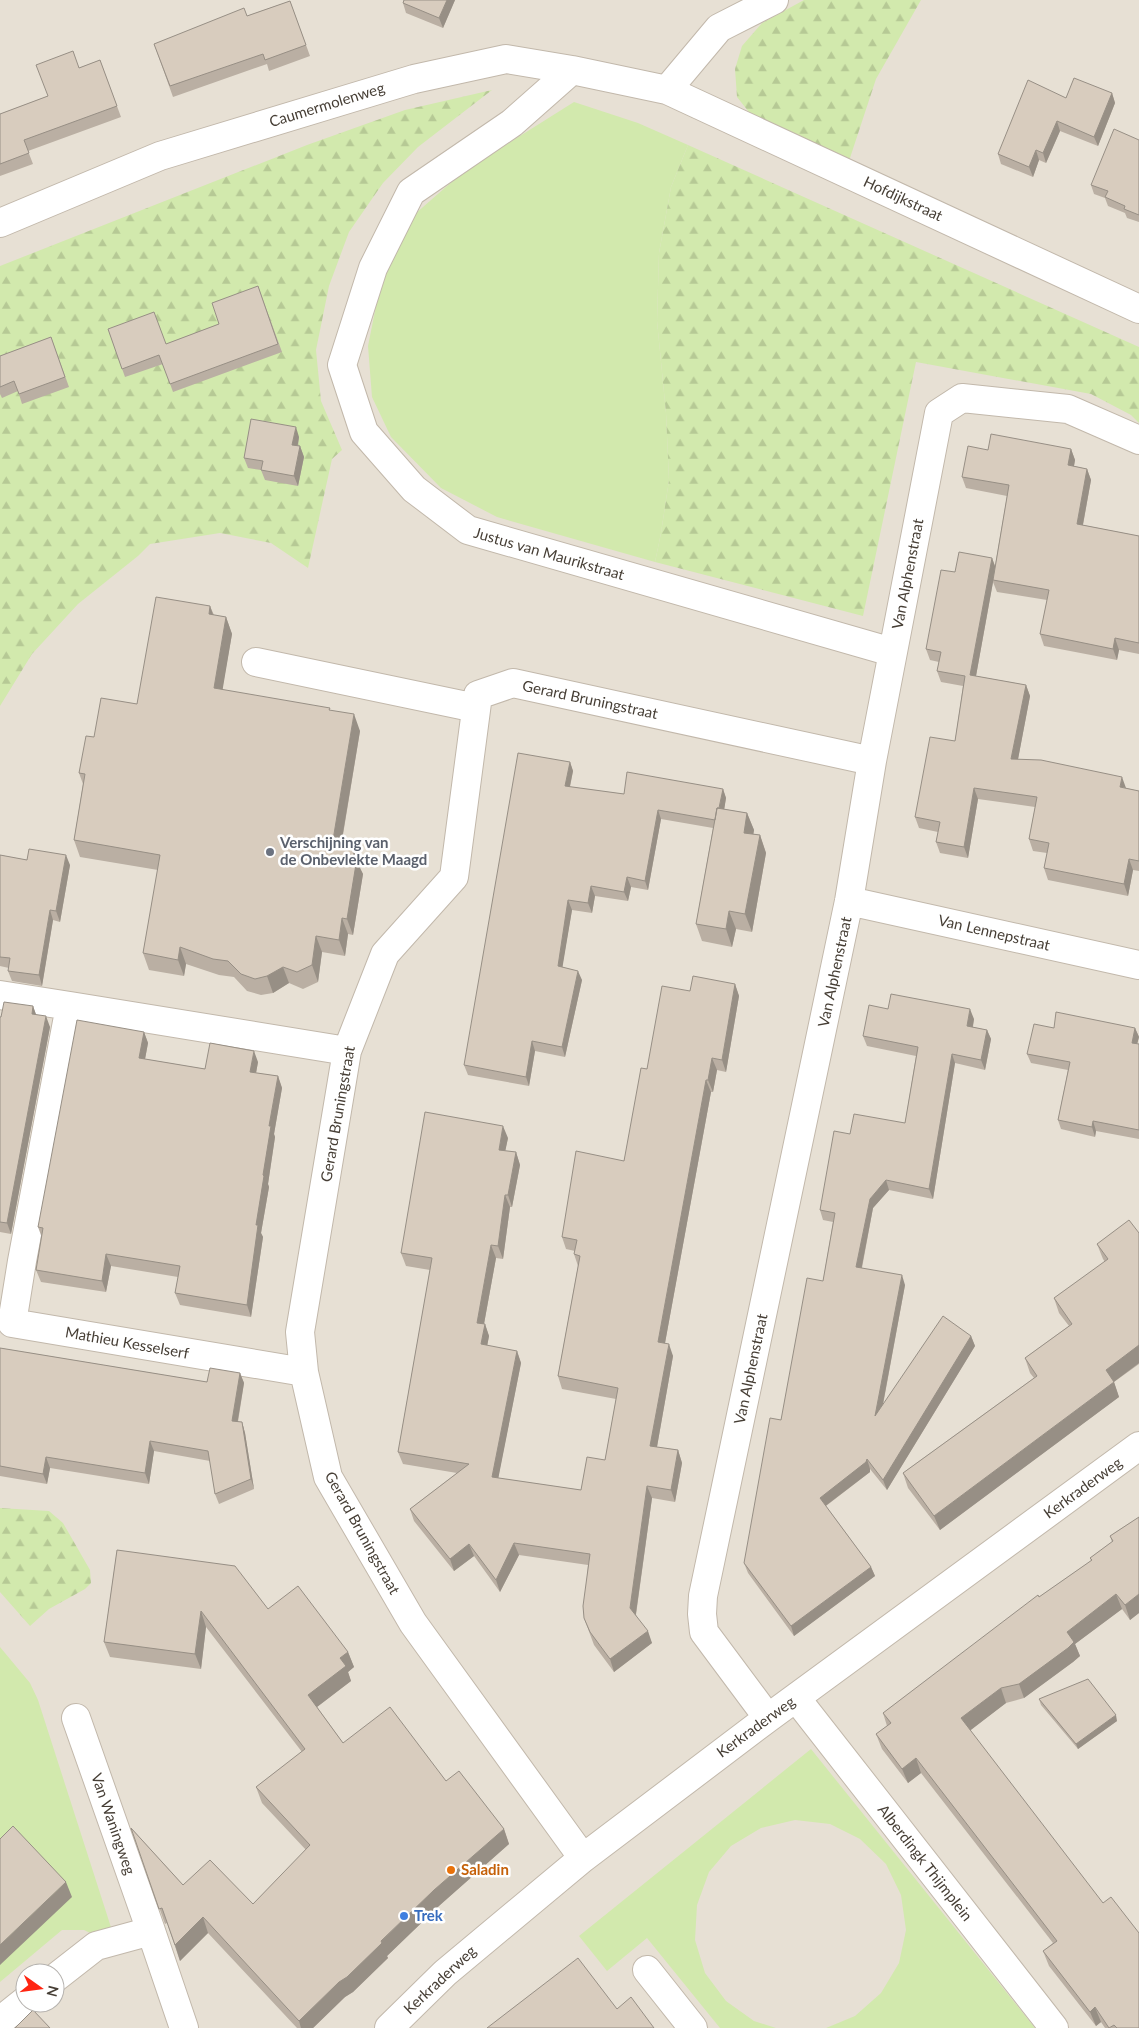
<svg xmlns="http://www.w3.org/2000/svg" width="1139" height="2028" font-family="Lato,sans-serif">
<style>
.residential{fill:#e7e0d4;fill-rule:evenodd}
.green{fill:#d2e9ad}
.forest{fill:url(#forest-firs)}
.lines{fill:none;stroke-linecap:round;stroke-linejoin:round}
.minor-casing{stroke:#c2b8ab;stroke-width:30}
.minor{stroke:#fff;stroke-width:28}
.wall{fill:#baafa3}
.shaded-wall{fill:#978f85}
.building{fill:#d8ccbe;stroke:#978f85}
.worship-dot{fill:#6b7280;stroke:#fff;stroke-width:2}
.food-dot{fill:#e8710a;stroke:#fff;stroke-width:2}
.shop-dot{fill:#3f7fe0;stroke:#fff;stroke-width:2}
.labels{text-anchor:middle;stroke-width:5;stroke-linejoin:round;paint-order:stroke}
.street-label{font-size:15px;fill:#463e35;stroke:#fff}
.worship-label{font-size:15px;font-weight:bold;fill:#5b616d;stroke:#fff;text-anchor:start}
.food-label{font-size:15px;font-weight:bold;fill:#c56008;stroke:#fff;text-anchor:start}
.shop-label{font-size:15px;font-weight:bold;fill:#366cbe;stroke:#fff;text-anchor:start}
</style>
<defs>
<pattern id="forest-firs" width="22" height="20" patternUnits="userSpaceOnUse" patternTransform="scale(1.25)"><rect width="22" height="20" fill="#d2e9ad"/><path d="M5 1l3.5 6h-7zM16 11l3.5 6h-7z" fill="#b6c995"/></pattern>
</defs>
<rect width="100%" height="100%" fill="#f3eee6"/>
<path class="residential" d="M0,0H1139V2028H0ZM25,1973H55V2003H25Z"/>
<path class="green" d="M574,102L638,123L688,145L671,187L659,253L657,321L666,413L669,480L661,533L655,562L497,517L441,488L391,437L372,397L368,346L381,281L407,221L463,172Z
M0,1647L30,1683L38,1700L117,1946L84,1930H62L0,1982Z
M811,1749L1035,2028H826L855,2016L881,1993L899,1963L906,1930L901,1895L886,1864L860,1839L830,1824L795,1820L761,1828L731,1846L709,1872L697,1905L695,1940L705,1973L726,2001L754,2021L776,2028H720L647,1938L607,1971L579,1936Z"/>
<path class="forest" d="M804,0H921L876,79L849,161L752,116L737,97L735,69L742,46L762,23Z
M492,90L418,147L383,183L349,232L329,286L316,350L321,401L342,450L332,459L308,568L271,543L220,533L150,544L138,556L78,604L32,654L0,706V266L307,145L405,110Z
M688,145L1139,347V423L1131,415L1091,394L916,362L863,616L655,562L661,533L669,480L666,413L657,321L659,253L671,187Z
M0,1508L49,1511L63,1523L90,1570L91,1583L85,1589L49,1609L30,1626L0,1592Z"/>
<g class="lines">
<defs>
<path id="minor" d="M572,70L512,123L411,192L373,268L342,365L364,432L414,489L468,530L892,652
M667,90L719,28L774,0
M0,223L160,156L414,79L506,59L572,70L667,90L1139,309
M256,662L476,708
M849,901L1139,965
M0,995L70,1006
M304,1372L12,1323L22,1261L70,1006L347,1051
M796,1698L1054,2028
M76,1718L151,1931
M768,1718L704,1632L702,1614L703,1596L849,901L872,761L939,413L962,398L1068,409L1139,440
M583,1858L413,1623L328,1477L304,1372L300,1332L347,1051L385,954L454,877L478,695L513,683L872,761
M647,1970L693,2028
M55,1978L96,1946L151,1931L184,2028
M0,2021L25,2001
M389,2028L445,1973L583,1858L768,1718L1139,1446"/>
</defs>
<use href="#minor" class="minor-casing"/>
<use href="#minor" class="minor"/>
</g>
<path class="wall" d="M404,0H455L443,28L406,13L403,3Z
M290,1L310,56L269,71L267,64L173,97L154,44L247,16Z
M100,60L121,117L28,151L33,164L0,176V114L48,96L79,68Z
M1112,93L1115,103L1098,146L1060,131L1046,163L1039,160L1033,177L1001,164L998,154L1066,98Z
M1139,140V222L1127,218L1125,213L1108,206L1105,198L1094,194L1091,185Z
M258,286L282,352L173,392L163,364L125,377L108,329L166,344L219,324Z
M51,337L69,387L22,404L18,391L2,398L0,394V356Z
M299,437L298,446H300L304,457L298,486L265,480L261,470L248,468L244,458Z
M1071,449L1075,460L1074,466L1087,469L1091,480L1083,525L1139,536V654L1119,650L1117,660L1044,646L1040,634L1047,600L997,592L993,582L976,676L1026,685L1030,696L1018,759L1126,788L1139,791V871L1133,870L1128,896L1048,880L1044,868L1047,853L1033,851L1029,839L1035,807L978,799L968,858L940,853L936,842L938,832L919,828L915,817L955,741L963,686L941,682L937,671L939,662L930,660L926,649L955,572L992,558L995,566L1007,496L966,488L962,477L988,450Z
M210,606L214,615L226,617L232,634L222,690L331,711L360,731L342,841L362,860L360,868L363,874L353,935L348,934L345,956L322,952L318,982L303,989L289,983L273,993L261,995L247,991L234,977L219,975L186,964L184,976L149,970L143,953L158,870L80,857L74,840L83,784L79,773L94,737L137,704Z
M570,762L573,771L570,787L624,794L723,789L726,798L724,809L747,813L754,830L753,834L760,835L766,853L752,932L736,929L732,947L702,941L696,924L713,828L661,819L648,890L631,887L628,901L595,896L592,913L572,910L562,967L582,980L565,1057L535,1051L529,1086L468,1075L464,1065Z
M0,855L27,860L70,865L60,922L53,920L42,986L12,981L8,971L9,968L0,966Z
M735,984L739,996L726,1072L717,1070L713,1092H711L665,1343L673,1356L657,1447L678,1450L682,1463L675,1502L652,1498L636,1615L652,1643L614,1672L594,1645L584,1618L588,1565L519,1555L500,1592L474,1556L454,1571L414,1521L410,1509L457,1473L403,1464L398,1452L430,1270L406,1266L401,1253L508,1138L505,1151L516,1152L520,1165L512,1207H510L503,1259L496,1258L484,1324H485L489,1336L487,1346L517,1351L521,1363L498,1478L581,1490L605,1460L616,1399L562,1389L558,1376L578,1266L574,1254L575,1251L566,1249L562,1237L624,1161L647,1069L690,991Z
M33,1006L36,1015L50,1027L11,1234L0,1232V1017Z
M888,1009L974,1019L973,1027L987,1030L991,1039L985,1070L955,1063L933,1199L889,1190L873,1208L862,1268L905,1285L883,1405L971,1336L975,1346L887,1490L870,1469V1472L826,1506L871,1567L875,1576L794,1636L748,1573L744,1563L781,1420L823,1281L833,1222L823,1220L820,1210L850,1134L905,1123L916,1056L867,1046L863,1036Z
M1054,1028H1135L1139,1037L1137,1044H1139V1139L1096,1131L1095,1137L1061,1129L1058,1120L1068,1070L1031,1063L1027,1054Z
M144,1032L148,1043L145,1059L205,1069L258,1062L256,1073L278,1076L282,1088L274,1134L275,1137L268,1184L269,1187L261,1233L263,1237L251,1317L180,1305L175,1293L178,1277L111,1266L106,1292L41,1282L36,1270L42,1238L38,1227Z
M1139,1233V1364L1114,1382L1119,1397L940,1530L908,1488L903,1473L1034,1378L1030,1373L1025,1358L1069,1326L1059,1313L1054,1298L1105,1262L1103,1259L1097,1244Z
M0,1348L207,1382L240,1373L244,1383L238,1422H242L245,1433L254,1489L219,1504L215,1494L210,1461L154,1451L149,1484L50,1468L47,1484L0,1476Z
M1139,1517V1613L1130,1620L1122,1609L1075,1644L1080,1656L1073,1662L1024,1698L1006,1703L970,1730L1139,2028H1105L1101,2022L1096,2026L1049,1966L1043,1951L1053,1943L921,1773L908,1783L882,1749L876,1734L887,1726L883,1713L1039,1597L1091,1561L1090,1558L1112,1542L1110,1536Z
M117,1550L268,1609L348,1652L354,1667L348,1672L351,1681L317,1707L343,1743L446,1781L504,1829L509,1844L440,1905L387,1956L388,1958L353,1992L345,1997L313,2028H297L208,1933L180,1961L167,1923L165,1924L131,1828L183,1885L253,1904L306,1850L262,1803L256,1787L302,1752L206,1627L201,1669L110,1657L104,1642Z
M1039,1699L1117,1721L1078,1749L1041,1705Z"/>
<path class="shaded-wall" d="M447,0H455L443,28L439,18Z
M1112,93L1115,103L1098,146L1094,137Z
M1057,121L1060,131L1046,163L1043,153Z
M1036,150L1039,160L1033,177L1029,167Z
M296,427L299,437L296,455L292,445Z
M300,446L304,457L298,486L294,476Z
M1071,449L1075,460L1072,477L1068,465Z
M1087,469L1091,480L1081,535L1077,524Z
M992,558L996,569L993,580V582L974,687L970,675Z
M210,606L216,623L209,614Z
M226,617L232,634L220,705L214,688Z
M1115,638L1119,650L1117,660L1113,649Z
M1026,685L1030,696L1016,770L1011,759Z
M354,714L360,731L339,857L333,840Z
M570,762L573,771L568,795L565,786Z
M1122,777L1126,788L1120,787Z
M974,788L978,799L968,858L964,847Z
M723,789L726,798L721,830L717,820Z
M658,810L661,819L648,890L645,881Z
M747,813L754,830L751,850L744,833Z
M760,835L766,853L752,932L745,914Z
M356,844L362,860L360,868L363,874L353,935L347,919L353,857Z
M66,855L70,865L60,922L56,911Z
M1129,859L1133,870L1128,896L1124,884Z
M627,877L631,887L628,901L624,892Z
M591,886L595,896L592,913L588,903Z
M568,900L572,910L561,976L558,966Z
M50,910L53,920L42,986L39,975Z
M729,911L736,929L732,947L726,929Z
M342,918L348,934L345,956L339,940Z
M316,936L322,952L318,982L312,965Z
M180,947L186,964L184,976L178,960Z
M283,967L289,983L273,993L267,976Z
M578,971L582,980L565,1057L562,1047Z
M735,984L739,996L726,1072L722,1060Z
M33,1006L37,1017L32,1014Z
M970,1009L974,1019L971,1036L967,1026Z
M46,1016L50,1027L11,1234L7,1223Z
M1135,1028L1139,1037L1135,1052L1132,1043Z
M987,1030L991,1039L985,1070L981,1060Z
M144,1032L148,1043L143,1070L139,1058Z
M532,1041L535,1051L529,1086L526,1077Z
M254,1051L258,1062L254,1084L250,1072Z
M952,1054L955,1063L933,1199L929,1189Z
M712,1058L717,1070L713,1092L708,1080Z
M278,1076L282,1088L274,1134L275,1137L268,1184L269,1187L261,1233L263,1237L251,1317L247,1305L256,1225L269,1126Z
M706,1080L711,1092L663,1354L658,1342Z
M1093,1121L1096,1131L1095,1137L1092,1127Z
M503,1126L508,1138L503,1162L499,1150Z
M516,1152L520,1165L512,1207L508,1195Z
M886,1180L889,1190L873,1208L860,1276L856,1267L870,1199Z
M505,1195L510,1207L503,1259L498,1246Z
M491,1245L496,1258L482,1335L477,1323Z
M106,1254L111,1266L106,1292L102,1281Z
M902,1275L905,1285L879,1425L875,1416Z
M485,1324L489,1336L485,1357L481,1344Z
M971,1336L975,1346L887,1490L883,1480Z
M669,1344L673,1356L655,1458L650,1446Z
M1139,1345V1363L1111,1384L1106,1370Z
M517,1351L521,1363L496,1490L492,1477Z
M240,1373L244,1383L236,1431L232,1421Z
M1114,1382L1119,1397L940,1530L934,1516Z
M242,1422L245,1433L254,1489L251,1479Z
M150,1441L154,1451L149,1484L145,1473Z
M678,1450L682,1463L675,1502L671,1490Z
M46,1457L50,1468L47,1484L43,1474Z
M867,1459L870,1469V1472L824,1507L820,1498Z
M647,1486L652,1498L635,1620L630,1608Z
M514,1543L519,1555L500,1592L496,1580Z
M469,1544L474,1556L454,1571L450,1559Z
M871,1567L875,1576L794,1636L791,1626Z
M1116,1594L1122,1609L1075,1644L1080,1656L1073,1662L1024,1698L1019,1684L1067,1632Z
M1139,1594V1613L1130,1620L1125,1605Z
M201,1611L206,1627L201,1669L195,1654Z
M648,1631L652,1643L614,1672L610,1659Z
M348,1652L354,1667L348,1672L351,1681L313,1710L308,1695L340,1658Z
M1001,1688L1006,1703L967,1733L961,1718Z
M1116,1715L1117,1721L1078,1749L1076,1744Z
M916,1758L921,1773L908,1783L902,1769Z
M504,1829L509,1844L440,1905L387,1956L388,1958L353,1992L345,1997L313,2028H301L299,2021L434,1890Z
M66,1882L72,1897L0,1965V1945Z
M203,1917L208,1933L180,1961L175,1945Z
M1095,2007L1101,2022L1096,2026L1090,2012Z"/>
<path class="building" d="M404,0H447L439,18L403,3Z
M290,1L306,45L265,60L263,54L170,86L154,44L244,8L247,16Z
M73,51L79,68L100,60L117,106L24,140L29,153L0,164V114L48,96L36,65Z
M1074,78L1112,93L1094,137L1057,121L1043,153L1036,150L1029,167L998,154L1028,80L1066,98Z
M1114,129L1139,140V215L1124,209L1125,206L1105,197L1108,191L1091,185Z
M258,286L278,344L170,384L159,355L122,369L108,329L154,312L166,344L219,324L212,303Z
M51,337L65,377L19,394L14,381L0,387V356Z
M251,419L296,427L292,445L300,446L294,476L261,470L263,461L244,458Z
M991,434L1071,449L1068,465L1087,469L1077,524L1139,536V643L1115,638L1113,649L1040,634L1049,590L993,580L1009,485L962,477L968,446L988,450Z
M959,552L992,558L970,675L1026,685L1011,759L1041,760L1122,777L1120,787L1139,791V861L1129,859L1124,884L1044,868L1049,843L1029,839L1037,797L974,788L964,847L936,842L940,822L915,817L930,737L955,741L965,676L937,671L941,652L926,649L941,570L955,572Z
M156,597L210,606L209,614L226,617L214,688L330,708L329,710L354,714L333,840L356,844L353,857L357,858L347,919L342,918L339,940L316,936L312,965L297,972L283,967L267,976L255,979L241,974L228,961L213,959L180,947L178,960L143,953L160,855L74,840L85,774L79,773L86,736L94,737L101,698L137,704Z
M518,753L570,762L565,786L624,794L627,772L723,789L719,808H717L715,820L658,810L645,881L627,877L624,892L591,886L588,903L568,900L558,966L578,971L562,1047L532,1041L526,1077L464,1065Z
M717,808L747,813L744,833L760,835L745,914L729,911L726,929L696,924Z
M29,849L66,855L56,911L50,910L39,975L8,971L10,958L0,957V855L27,860Z
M693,976L735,984L722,1060L712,1058L708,1080H706L658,1342L669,1344L650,1446L678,1450L671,1490L647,1486L630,1608L648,1631L610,1659L590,1632L584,1618L583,1606L590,1554L514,1543L496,1580L469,1544L450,1559L410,1509L469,1464L398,1452L432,1258L401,1253L425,1112L503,1126L499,1150L516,1152L508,1195H505L498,1246L491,1245L477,1323L485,1324L481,1344L517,1351L492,1477L581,1490L587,1457L605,1460L618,1388L558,1376L580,1256L574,1254L577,1240L562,1237L576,1151L624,1161L641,1068L647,1069L662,986L690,991Z
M891,994L970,1009L967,1026L987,1030L981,1060L952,1054L929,1189L886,1180L870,1199L856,1267L902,1275L875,1416L943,1316L971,1336L883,1480L867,1459L866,1462L820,1498L871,1567L791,1626L744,1563L770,1418L781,1420L807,1278L823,1281L835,1213L820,1210L834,1131L850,1134L854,1114L905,1123L918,1047L863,1036L869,1005L888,1009Z
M4,1002L33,1006L32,1014L46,1016L7,1223L0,1222V1017H1Z
M1056,1012L1135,1028L1132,1043L1139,1044V1130L1093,1121L1092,1127L1058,1120L1070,1062L1027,1054L1034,1024L1054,1028Z
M77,1020L144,1032L139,1058L205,1069L210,1043L254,1051L250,1072L278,1076L269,1126H271L263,1175L264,1176L256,1225H258L247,1305L175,1293L180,1266L106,1254L102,1281L36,1270L43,1228L38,1227Z
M1129,1220L1139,1233V1345L1106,1370L1114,1382L934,1516L903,1473L1037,1376L1025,1358L1072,1324L1054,1298L1108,1259L1097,1244Z
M0,1348L207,1382L210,1368L240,1373L232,1421L242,1422L251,1479L215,1494L208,1451L150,1441L145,1473L46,1457L43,1474L0,1466Z
M1139,1517V1594L1125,1605L1116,1594L1067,1632L1074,1642L1068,1648L1019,1684L1001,1688L961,1718L1103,1903L1111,1897L1139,1933V2028H1117L1114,2025L1109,2028L1095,2007L1090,2012L1043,1951L1057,1941L916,1758L902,1769L876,1734L891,1723L883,1713L1038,1595L1039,1597L1092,1560L1090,1558L1113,1541L1110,1536Z
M117,1550L235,1566L268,1609L298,1586L348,1652L340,1658L346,1666L308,1695L343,1743L390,1707L446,1781L459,1771L504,1829L434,1890L381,1941L382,1943L347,1977L339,1982L299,2021L203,1917L175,1945L162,1908L159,1909L131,1828L183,1885L210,1860L253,1904L310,1845L256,1787L305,1749L201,1611L195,1654L104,1642Z
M1088,1679L1116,1715L1076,1744L1039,1699Z
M13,1826L66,1882L0,1945V1839Z
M578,1958L617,2009L631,1997L654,2028H487Z
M33,2010L50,2028H15Z"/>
<circle class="worship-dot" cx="270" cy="852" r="5"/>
<circle class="food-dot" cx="451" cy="1870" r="5"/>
<circle class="shop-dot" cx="404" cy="1916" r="5"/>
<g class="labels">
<g class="street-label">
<text transform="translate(327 105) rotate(-17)" y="5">Caumermolenweg</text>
<text transform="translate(903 199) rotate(25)" y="5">Hofdijkstraat</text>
<text transform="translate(549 554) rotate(16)" y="5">Justus van Maurikstraat</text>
<text transform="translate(908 574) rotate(-79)" y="5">Van Alphenstraat</text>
<text transform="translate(590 700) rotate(12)" y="5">Gerard Bruningstraat</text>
<text transform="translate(994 933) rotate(13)" y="5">Van Lennepstraat</text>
<text transform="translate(835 972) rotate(-78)" y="5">Van Alphenstraat</text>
<text transform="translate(338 1114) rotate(-80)" y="5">Gerard Bruningstraat</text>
<text transform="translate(127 1343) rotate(10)" y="5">Mathieu Kesselserf</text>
<text transform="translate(751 1369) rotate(-78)" y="5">Van Alphenstraat</text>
<text transform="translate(1083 1488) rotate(-36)" y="5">Kerkraderweg</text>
<text transform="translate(362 1533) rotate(61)" y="5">Gerard Bruningstraat</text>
<text transform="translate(756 1727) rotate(-36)" y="5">Kerkraderweg</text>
<text transform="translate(113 1824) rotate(71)" y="5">Van Waningweg</text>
<text transform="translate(925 1863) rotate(52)" y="5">Alberdingk Thijmplein</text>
<text transform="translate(440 1980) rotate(-43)" y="5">Kerkraderweg</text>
</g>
<g class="worship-label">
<text x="280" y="848">Verschijning van<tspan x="280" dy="17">de Onbevlekte Maagd</tspan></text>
</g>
<g class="food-label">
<text x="461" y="1875">Saladin</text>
</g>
<g class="shop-label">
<text x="414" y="1921">Trek</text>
</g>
</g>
<g transform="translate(40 1988) rotate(104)"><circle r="24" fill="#ffffff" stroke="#b5b2ae"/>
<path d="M0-4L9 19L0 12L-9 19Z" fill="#ff2511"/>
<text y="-8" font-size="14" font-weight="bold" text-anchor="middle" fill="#463e35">N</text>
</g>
</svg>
